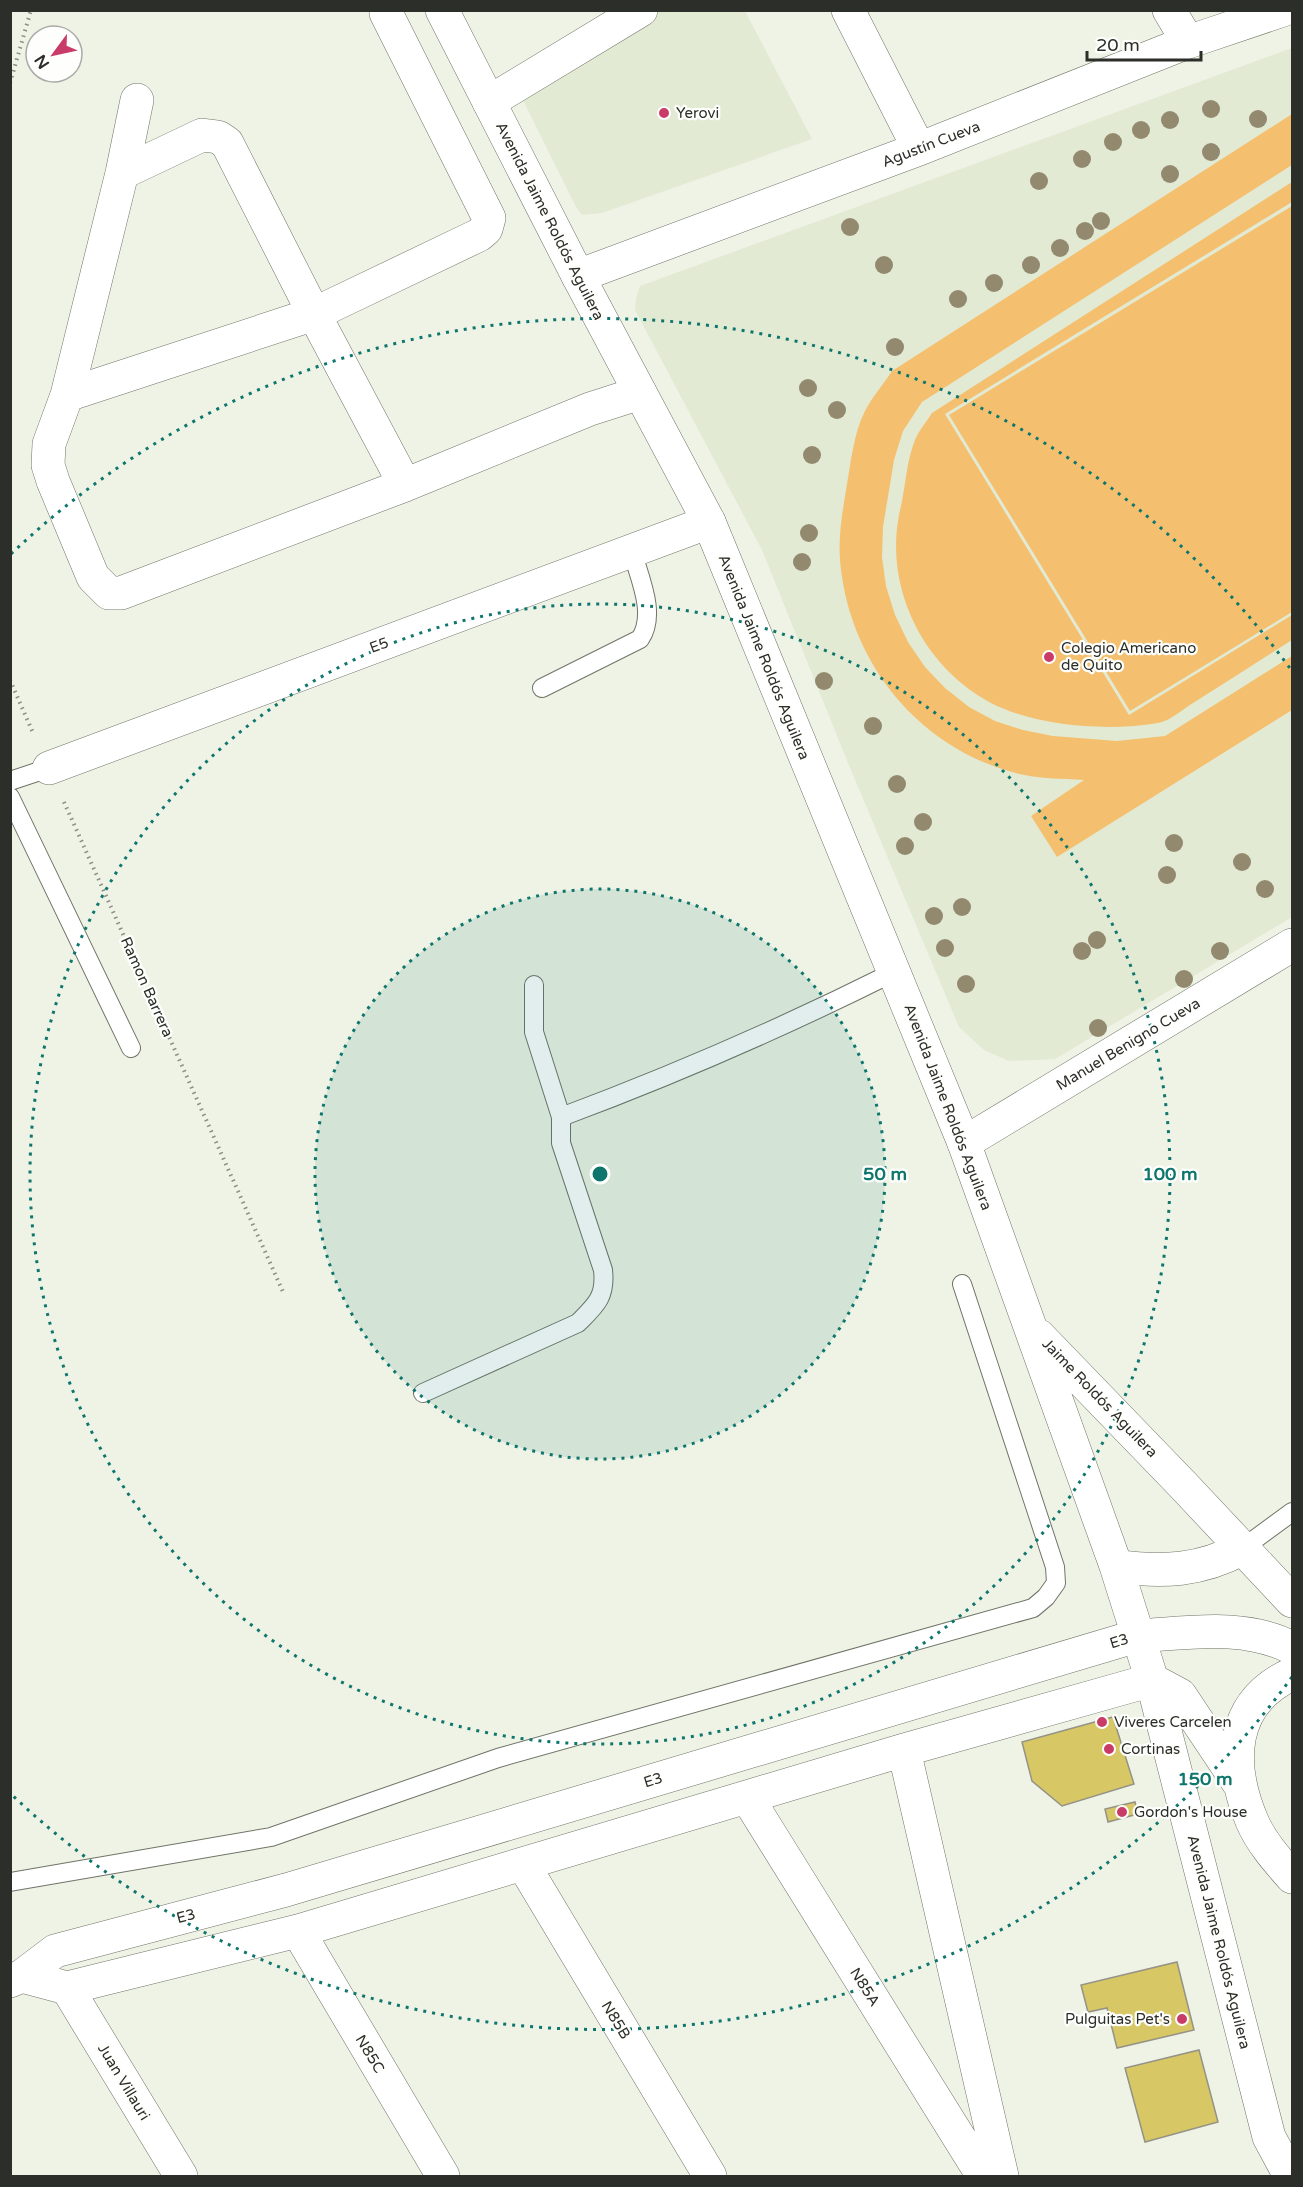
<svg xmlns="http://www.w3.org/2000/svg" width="1303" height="2187" font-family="'Varela Round',sans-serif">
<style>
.built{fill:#e2ead4}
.green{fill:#f4c06f}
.building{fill:#d7c765;stroke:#959386;stroke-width:1.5}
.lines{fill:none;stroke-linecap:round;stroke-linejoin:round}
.service-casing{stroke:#707468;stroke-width:20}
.minor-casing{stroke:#707468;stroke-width:34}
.tertiary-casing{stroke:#707468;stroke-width:34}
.path{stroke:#8a8e84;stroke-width:4;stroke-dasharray:1.5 4.5;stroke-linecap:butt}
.service{stroke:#fff;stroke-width:18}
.minor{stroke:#fff;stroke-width:33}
.tertiary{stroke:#fff;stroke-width:33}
.tree{fill:#93896f}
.ring{fill:none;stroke:#0f766e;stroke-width:3;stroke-dasharray:3 6}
.poi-dot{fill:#ca3c68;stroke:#fefffc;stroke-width:2}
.labels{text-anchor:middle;stroke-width:4.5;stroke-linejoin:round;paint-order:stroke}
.poi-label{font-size:15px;fill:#2c2e29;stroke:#fefffc;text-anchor:start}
.street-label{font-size:15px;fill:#2c2e29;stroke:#fefffc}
.centre{fill:#0f766e;stroke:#fefffc;stroke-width:3}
.ring-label{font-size:18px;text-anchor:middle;font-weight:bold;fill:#0f766e;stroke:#fefffc;stroke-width:4.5;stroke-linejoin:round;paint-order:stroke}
</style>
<rect width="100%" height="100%" fill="#eef3e5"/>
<path class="built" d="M644,11H745L812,139L602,213L582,215L576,207L516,86Z
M1292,48V917L1055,1059L1009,1061L984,1050L959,1027L848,763L762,550L635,310L636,298L640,286Z"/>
<path class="green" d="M1292,114V165L922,402L903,431L894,460L883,527L882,557L886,586L895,615L908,642L925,667L945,688L969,707L995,721L1023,730L1053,736L1117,741L1165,736L1292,656V710L1057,857L1031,816L1084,780C1060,778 1035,779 1012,772C915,745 848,659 840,560C838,534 843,509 847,484C851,460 854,434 864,413C871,398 883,385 892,371Z
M1292,182V202L945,414L1129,715L1292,615V640C1259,661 1226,682 1193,703C1183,709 1170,721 1158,723C1110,731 1046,727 1002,708C933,678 889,603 897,528C898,519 900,510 902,501C906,481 907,460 915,440C919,430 927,421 932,413Z
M1292,206V612L1130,711L949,415Z"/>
<path class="building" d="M1113,1717L1134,1784L1062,1806L1032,1781L1022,1742Z
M1135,1802L1138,1814L1108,1822L1105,1809Z
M1177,1962L1194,2030L1117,2048L1107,2008L1088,2012L1081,1985Z
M1199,2050L1218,2122L1145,2142L1125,2068Z"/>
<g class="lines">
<defs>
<path id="service" d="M542,688L640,639C657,614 639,577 632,551
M10,781L49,768
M10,797L131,1048
M534,985V1032L561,1117C674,1075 786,1026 894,972
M423,1393L578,1323C596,1305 606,1297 603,1270L561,1143V1117
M1243,1548L1292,1512
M10,1882L271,1837L498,1758L1033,1608L1046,1597L1056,1583L1055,1567L962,1284"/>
<path id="minor" d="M848,10L919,149
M1169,10L1188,42
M137,100L122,173L67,395L49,444L48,465L53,481L93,577L109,593H121L405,485L590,409L640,393
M489,102L641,10
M122,173L202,135L218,137L227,143L314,314L405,485
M578,276L919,149L1188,42L1283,10
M67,395L314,314L479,235L486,229L489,218L386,13
M49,768L709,522
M964,1143L1292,945
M904,1750L1002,2176
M747,1797L983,2176
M523,1864L710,2176
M298,1931L443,2176
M22,1976L67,1988L298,1931L904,1750L1152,1680
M10,1981L22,1976L55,1951L286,1890L1137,1636
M67,1988L181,2176"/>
<path id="tertiary" d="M442,10L578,276L709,522L964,1143L1116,1566L1152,1680L1269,2137L1290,2176
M1039,1336L1183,1485L1292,1601
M1116,1566C1162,1573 1201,1571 1243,1548
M1137,1636C1189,1633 1245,1623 1292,1648
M1292,1674C1229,1703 1228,1764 1252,1821C1261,1842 1277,1860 1292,1877
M1152,1680L1180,1695L1238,1782"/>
</defs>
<use href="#service" class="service-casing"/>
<use href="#minor" class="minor-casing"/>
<use href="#tertiary" class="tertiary-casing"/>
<path class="path" d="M10,83L31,10
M10,680L34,735
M64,802L284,1294"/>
<use href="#service" class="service"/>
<use href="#minor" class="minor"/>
<use href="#tertiary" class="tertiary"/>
</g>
<g class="tree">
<circle cx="1211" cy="109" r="9"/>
<circle cx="1258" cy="119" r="9"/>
<circle cx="1170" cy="120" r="9"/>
<circle cx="1141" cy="130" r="9"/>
<circle cx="1113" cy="142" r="9"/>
<circle cx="1211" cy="152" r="9"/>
<circle cx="1082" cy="159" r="9"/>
<circle cx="1170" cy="174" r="9"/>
<circle cx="1039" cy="181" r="9"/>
<circle cx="1101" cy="221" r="9"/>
<circle cx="850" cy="227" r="9"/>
<circle cx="1085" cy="231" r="9"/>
<circle cx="1060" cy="248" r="9"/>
<circle cx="884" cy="265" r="9"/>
<circle cx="1031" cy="265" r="9"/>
<circle cx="994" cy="283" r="9"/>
<circle cx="958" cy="299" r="9"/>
<circle cx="895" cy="347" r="9"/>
<circle cx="808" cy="388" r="9"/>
<circle cx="837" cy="410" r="9"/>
<circle cx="812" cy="455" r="9"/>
<circle cx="809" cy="533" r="9"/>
<circle cx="802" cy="562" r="9"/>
<circle cx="824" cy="681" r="9"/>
<circle cx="873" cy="726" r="9"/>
<circle cx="897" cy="784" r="9"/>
<circle cx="923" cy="822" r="9"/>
<circle cx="1174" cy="843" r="9"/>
<circle cx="905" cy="846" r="9"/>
<circle cx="1242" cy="862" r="9"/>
<circle cx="1167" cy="875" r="9"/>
<circle cx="1265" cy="889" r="9"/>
<circle cx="962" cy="907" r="9"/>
<circle cx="934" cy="916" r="9"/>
<circle cx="1097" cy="940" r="9"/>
<circle cx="945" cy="948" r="9"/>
<circle cx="1082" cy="951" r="9"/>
<circle cx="1220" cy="951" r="9"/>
<circle cx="1184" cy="979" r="9"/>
<circle cx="966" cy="984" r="9"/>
<circle cx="1098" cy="1028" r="9"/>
</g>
<circle cx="600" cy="1174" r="285" fill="#0f766e" fill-opacity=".12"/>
<g class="ring">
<circle cx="600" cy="1174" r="285"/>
<circle cx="600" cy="1174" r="570"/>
<path d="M1292 1677A855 855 0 0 1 11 1794M11 554A855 855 0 0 1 1292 671"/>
</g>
<g class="poi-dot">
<circle cx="664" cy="113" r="6"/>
<circle cx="1049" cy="657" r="6"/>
<circle cx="1102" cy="1722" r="6"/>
<circle cx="1109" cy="1749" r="6"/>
<circle cx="1122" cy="1812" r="6"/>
<circle cx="1182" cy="2019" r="6"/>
</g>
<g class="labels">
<g class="poi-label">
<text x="676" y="118">Yerovi</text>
<text x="1061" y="653">Colegio Americano<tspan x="1061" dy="17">de Quito</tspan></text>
<text x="1114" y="1727">Viveres Carcelen</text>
<text x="1121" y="1754">Cortinas</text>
<text x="1134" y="1817">Gordon's House</text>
<text x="1170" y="2024" text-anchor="end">Pulguitas Pet's</text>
</g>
<g class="street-label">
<text transform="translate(931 144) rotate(-21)" y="5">Agustín Cueva</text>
<text transform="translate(550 221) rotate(63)" y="5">Avenida Jaime Roldós Aguilera</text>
<text transform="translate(379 645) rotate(-20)" y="5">E5</text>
<text transform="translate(764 657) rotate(68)" y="5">Avenida Jaime Roldós Aguilera</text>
<text transform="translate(147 987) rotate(66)" y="5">Ramon Barrera</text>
<text transform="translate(1128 1044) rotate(-31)" y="5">Manuel Benigno Cueva</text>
<text transform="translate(948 1107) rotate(69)" y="5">Avenida Jaime Roldós Aguilera</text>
<text transform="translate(1100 1398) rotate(46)" y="5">Jaime Roldós Aguilera</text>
<text transform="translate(1119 1641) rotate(-17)" y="5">E3</text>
<text transform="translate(653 1780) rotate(-17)" y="5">E3</text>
<text transform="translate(186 1916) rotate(-15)" y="5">E3</text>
<text transform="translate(1219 1942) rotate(76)" y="5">Avenida Jaime Roldós Aguilera</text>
<text transform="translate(865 1987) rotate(58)" y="5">N85A</text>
<text transform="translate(616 2020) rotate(59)" y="5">N85B</text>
<text transform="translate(370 2054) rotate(59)" y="5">N85C</text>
<text transform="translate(124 2082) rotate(59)" y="5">Juan Villauri</text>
</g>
</g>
<circle cx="600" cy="1174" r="9" class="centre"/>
<g class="ring-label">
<text x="885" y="1180">50 m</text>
<text x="1170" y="1180">100 m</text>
<text x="1205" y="1785">150 m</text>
</g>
<rect width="1303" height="2187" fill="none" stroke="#2c2e29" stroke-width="24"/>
<g transform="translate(54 54) rotate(237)"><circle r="28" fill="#fefffc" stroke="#aaaba8" stroke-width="1.5"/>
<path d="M0-4.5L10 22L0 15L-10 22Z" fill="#ca3c68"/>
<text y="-9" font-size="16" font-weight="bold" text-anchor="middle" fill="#2c2e29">N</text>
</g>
<path d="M1087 51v9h114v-9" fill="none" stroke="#2c2e29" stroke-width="3"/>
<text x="1096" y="51" font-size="18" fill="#2c2e29" stroke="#fefffc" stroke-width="4.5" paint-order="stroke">20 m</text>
</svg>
